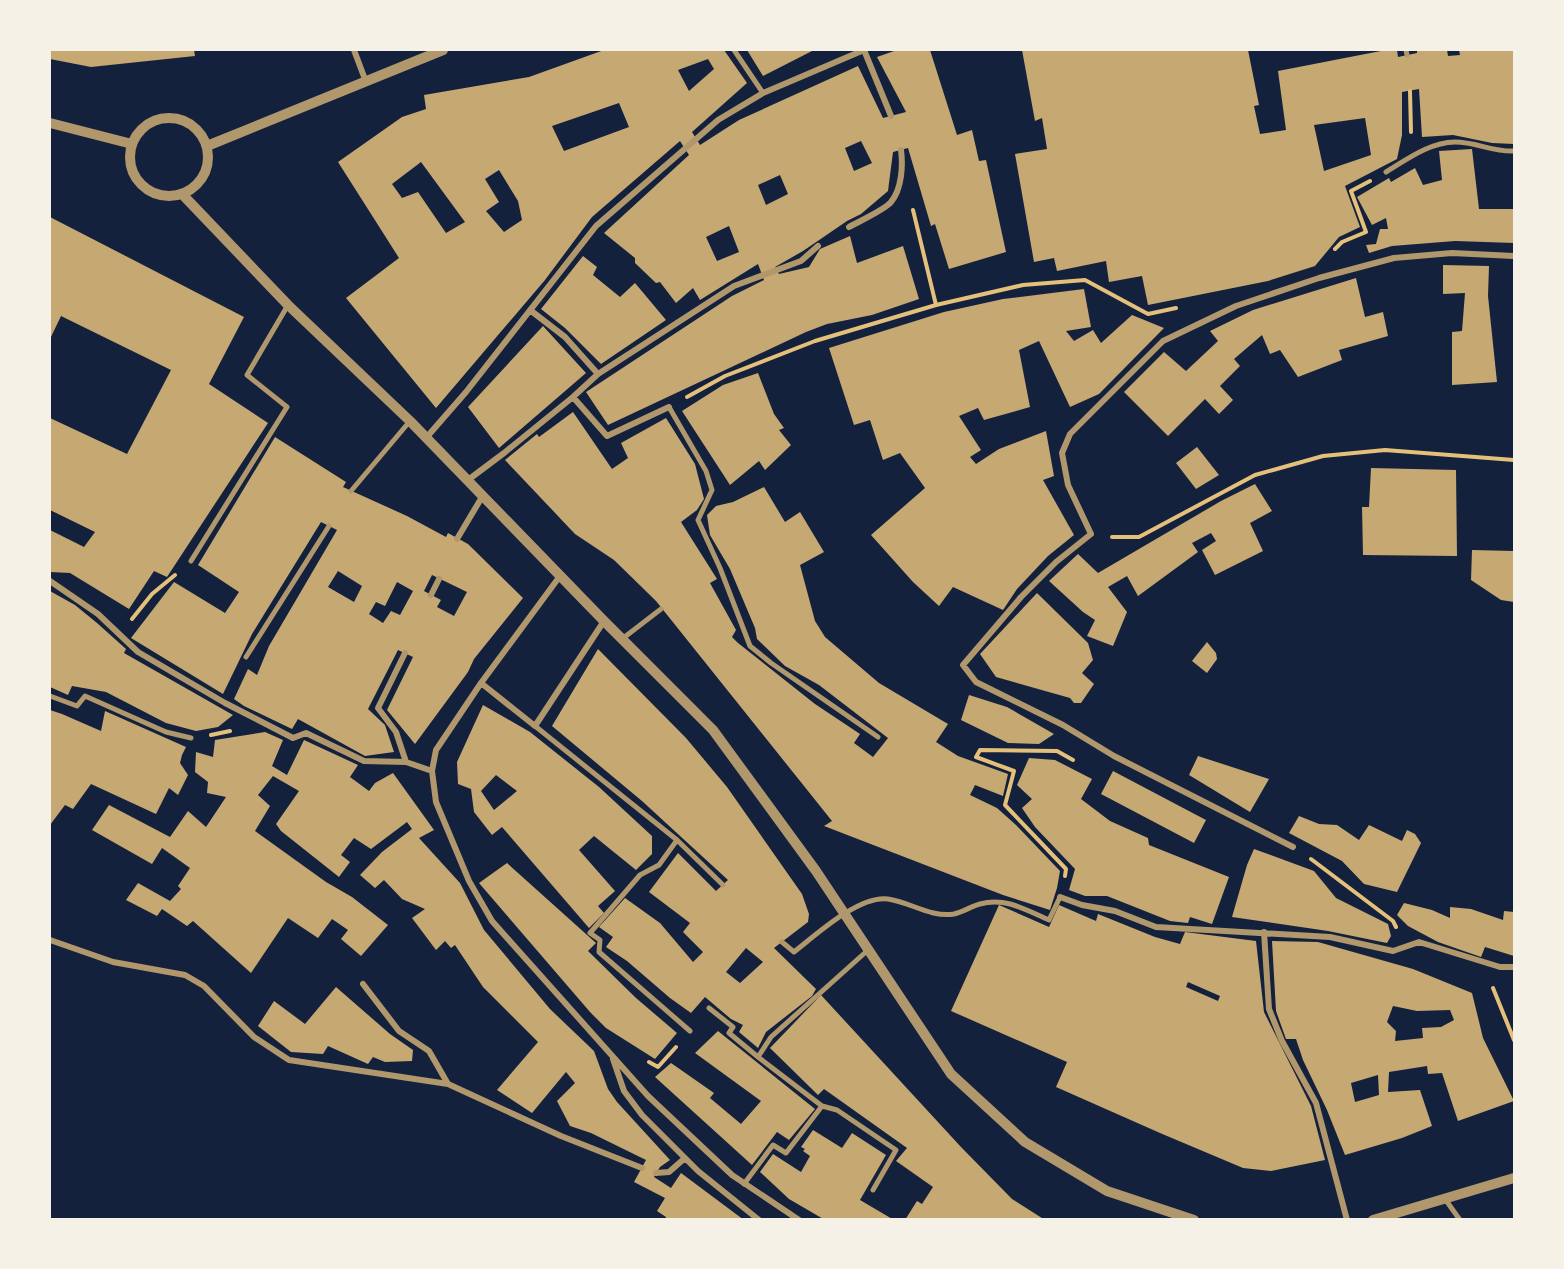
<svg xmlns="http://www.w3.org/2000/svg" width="1564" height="1269" font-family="'IBM Plex Serif',serif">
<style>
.building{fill:#c6a872;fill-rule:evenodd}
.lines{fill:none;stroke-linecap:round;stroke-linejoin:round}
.path{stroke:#e5c07b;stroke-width:4}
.pedestrian{stroke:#b1986c;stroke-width:5}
.minor{stroke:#b1986c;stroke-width:6}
.tertiary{stroke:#b1986c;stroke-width:10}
</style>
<rect width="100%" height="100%" fill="#14213d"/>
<path class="building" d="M50,50H194L195,56L91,67L50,59Z
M604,50H724L747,83L692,132L700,145L739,120L858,66L883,118L906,112L877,57L897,50H930L957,135L972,130L979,161L986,160L1006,252L949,269L935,224L931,226L908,148L893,152L888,191L861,214L847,221L803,251L775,267L779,274L809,267L820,249L850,236L857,263L903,246L919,299L872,315L827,324L806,332L608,425L586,392L732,296L764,280L758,264L700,300L693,288L676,303L660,282L656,283L635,263V258L604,233L689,155L680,141L592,217L545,280L436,408L346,298L399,258L338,162L402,117L426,109L424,95L529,77ZM708,59L714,69L689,91L678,70ZM619,103L629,127L564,151L552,126ZM861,141L872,163L854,171L845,148ZM421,162L465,222L446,233L418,192L402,198L392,184ZM499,170L518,201L522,220L504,232L486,211L499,202L485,179ZM780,175L788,194L766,205L758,185ZM729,226L739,252L717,261L706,237Z
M747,50H814L763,76Z
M1022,50H1248L1259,105L1254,106L1260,134L1286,130L1278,71L1386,50H1397L1398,57L1417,53V50H1447L1448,56L1460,55L1459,50H1514V144L1492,143L1453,135L1422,137L1419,89L1402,92V135L1397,159L1345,186L1360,227L1339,237L1315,266L1268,281L1148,305L1142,276L1109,282L1106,261L1057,271L1054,258L1034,262L1015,154L1047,149L1042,118L1035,121ZM1365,118L1371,155L1324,171L1314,125Z
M1472,149L1479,209H1514V243L1455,241L1392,246L1369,253L1366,245L1376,244L1380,229H1388L1386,218L1372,225L1357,197L1389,178L1391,182L1415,168L1423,185L1442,180L1439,151Z
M50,217L244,317L209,384L268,423L167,577L154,571L129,609L70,573L50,572V530L84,547L95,532L50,510V418L127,454L171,370L61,316L50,339Z
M583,256L597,267L593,275L620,297L635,283L666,320L601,364L565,328L541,309Z
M1443,265L1489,266L1488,296L1497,382L1452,385V332L1462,331L1465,293L1443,294Z
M1356,278L1365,317L1383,312L1388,336L1339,350L1342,360L1298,377L1280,350L1270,354L1262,335L1234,359L1240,366L1220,386L1233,400L1219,414L1205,399L1168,436L1124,392L1164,352L1186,371L1218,341L1210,331L1253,310Z
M1084,289L1091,327L1066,331L1074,341L1093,330L1101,343L1132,315L1164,328L1099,394L1070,407L1039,341L1019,350L1030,407L984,420L978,408L959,416L981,450L970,457L976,464L999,449L1046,431L1054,476L1043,480L1074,535L1048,556L1017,589L1003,610L953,587L939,606L913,582L871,535L925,488L900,453L883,460L870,420L854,425L829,348L944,312L1003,299Z
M543,326L586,373L499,448L468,407Z
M758,373L774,414L784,428L779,430L791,445L765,470L759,461L730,485L682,411L723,385Z
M573,412L612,469L628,458L621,443L666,418L695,464L704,499L697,510L681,522L717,579L710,583L736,630L732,637L738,643L815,704L860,734L854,743L873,757L888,738L819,685L785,666L757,639L755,628L730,569L710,535L707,515L716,506L733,502L764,487L785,522L800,512L824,552L800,565L815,621L825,637L879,683L948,724L936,742L958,756L1008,774L1003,796L975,785L970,795L997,808L1016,825L1060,871L1057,888L1050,910L1003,895L824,826L832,821L656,601L614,560L575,534L505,460L537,434L539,437Z
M275,437L346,482L343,487L407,516L446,537L448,533L468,544L523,598L474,659L468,672L415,744L387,710L413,657L398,650L368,709L385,725L394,752L365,756L298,719L292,729L244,706L234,699L248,669L257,675L269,646L337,530L321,522L252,634L223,694L131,638L174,582L225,613L239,592L198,565ZM338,571L362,586L354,602L328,587ZM432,575L467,592L454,616L437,607L441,600L424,591ZM397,582L413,591L400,615L391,611L383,623L369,614L376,602L385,606Z
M1197,447L1219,475L1196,489L1176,463Z
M1371,468L1456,470L1457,556L1363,555L1362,507H1369Z
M1255,484L1272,511L1250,523L1263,551L1215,575L1202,550L1216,541L1211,533L1192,543L1198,552L1138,596L1127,576L1108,587L1127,612L1113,646L1087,636L1095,620L1083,612L1049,581L1078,554L1098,573L1221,501Z
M1472,550L1514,551V602L1501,600L1471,580Z
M50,591L75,605L97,623L126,649L124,653L233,715L218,727L196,731L166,723L106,692L72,686L68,695L50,687Z
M1037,593L1088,643L1093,660L1082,673L1094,684L1081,703H1074L1070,698L996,677L980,654Z
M1207,642L1216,653L1217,659L1207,673L1192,661Z
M598,649L686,738L727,787L802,894L809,914L808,922L774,948L816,989L812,996L766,1032L758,1048L739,1032L743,1025L731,1019L705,997L691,1013L670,998L627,961L606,947L613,937L599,927L625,898L660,923L693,962L703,952L683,932L690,923L649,892L678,853L716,891L728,880L642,801L552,726ZM746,948L763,962L740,983L726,972Z
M969,695L1007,707L1054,734L1039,744L1008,743L961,720Z
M483,705L530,732L599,787L652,836V854L636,870L594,836L579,850L615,891L598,906L604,913L589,928L502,827L492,835L474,812L471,789L458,784L457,762ZM496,775L517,791L494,810L481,791Z
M50,710L62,714L101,731L105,711L186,747L182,755L180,763L188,775L178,795L169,788L156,814L91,784L73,809L65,805L50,825Z
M265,732L283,740L272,766L287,775L304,740L358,765L350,777L369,791L375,783L393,773L434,830L419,838L460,883L484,930L550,1009L594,1051L608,1089L617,1102L670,1160L660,1167L654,1177L671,1188L681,1173L744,1220H665L666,1217L657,1211L665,1198L634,1182L646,1160L591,1133L570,1126L557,1101L575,1083L566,1072L532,1113L497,1090L538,1042L483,987L455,945L451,948L445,941L436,950L412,918L425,909L402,899L384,880L375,888L360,875L382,852L412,829L407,822L371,849L354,838L341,855L350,862L339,877L281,831L276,824L299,791L273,776L258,795L270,806L255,831L326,882L352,897L388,925L361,956L341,939L348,930L332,919L318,938L288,918L251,973L193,921L187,926L162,909L157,916L126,900L138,883L170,901L181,889L178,886L190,868L162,848L152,864L92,830L109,805L170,837L188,811L206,827L226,797L207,793L208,782L195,772L196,752L213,757L215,740Z
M1198,756L1269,779L1250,812L1189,775Z
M1029,758L1055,760L1092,779L1081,799L1110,821L1148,838L1149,845L1229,877L1212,924L1190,917L1188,923L1170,921L1107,896H1085L1069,890L1075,869L1035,827L1022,808L1032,799L1017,785Z
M1113,771L1206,820L1194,843L1101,794Z
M1299,816L1319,824L1337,825L1359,840L1369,825L1402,841L1407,830L1415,834L1421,843L1397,892L1364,884L1342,861L1289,833Z
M1254,849L1314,871L1336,898L1388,924L1391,936L1387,943L1328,931L1232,917L1247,865Z
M507,863L596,943L588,951L636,998L677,1033L655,1059L606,1028L590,1012L479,883Z
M1404,903L1432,910L1450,918V907L1471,909L1503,920L1504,911L1514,912V956L1485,947L1481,957L1438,942L1408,926L1397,915Z
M999,905L1049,927L1059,905L1096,921L1098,914L1155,937L1180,944L1185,932L1256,941L1264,1012L1311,1106L1325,1160L1271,1171L1243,1168L1160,1133L1056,1087L1067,1062L951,1011ZM1188,982L1220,996L1218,1001L1186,987Z
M1272,941L1318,942L1413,969L1472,993L1483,1038L1514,1101L1458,1121L1442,1073L1428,1074L1427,1066L1389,1072L1388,1092L1420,1090L1432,1126L1402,1138L1345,1155L1327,1110L1303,1060L1296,1039H1286L1276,1011ZM1393,1006L1417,1011L1450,1010L1454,1020L1441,1027L1422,1028L1423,1038L1395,1041L1396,1031L1387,1022ZM1378,1075L1379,1095L1355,1102L1351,1083Z
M336,987L390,1034L413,1050L412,1061L385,1062L373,1057L368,1064L328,1046L323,1054L291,1052L258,1026L274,1001L305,1024Z
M821,995L961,1147L1012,1199L1045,1220H905L917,1201L922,1204L933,1187L896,1161L907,1148L824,1089L818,1095L770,1048Z
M718,1031L815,1109L789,1140L777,1132L752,1165L655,1077L671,1063L714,1093L710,1098L741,1124L761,1101L695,1053Z
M813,1130L842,1148L852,1133L886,1155L860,1200L894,1220H825L789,1199L760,1172L773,1154L801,1172L810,1156L803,1151L805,1149L801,1147Z"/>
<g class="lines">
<path class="path" d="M1410,91L1411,132
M913,210L936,305
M1335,249L1342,242L1366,232L1351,191L1370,181
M687,397L725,376L815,341L936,305L1023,285L1085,280L1148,314L1176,308
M1112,537H1139L1255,475L1323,456L1385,450L1514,460
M132,619L152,594L175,575
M211,735L230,731
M1311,859L1393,921L1396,927
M1065,876L1066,869L1005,805L1014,771L976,757L980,750L1057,751L1073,760
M1493,988L1514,1040
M649,1062L658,1067L676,1047"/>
<path class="pedestrian" d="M734,50L763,93
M1406,50L1407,55
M1386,172C1406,160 1430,142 1455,142C1476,142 1493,152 1514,151
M669,407L706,471L712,490L698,520L720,568L750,646L771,663L878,737
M351,491L410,421
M191,561L287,407L247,375L288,305
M622,639L661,609
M246,657L329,526
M50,696L77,706L85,696L166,732L191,738
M535,726L677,840L723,885
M677,840L659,865L640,875L590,933L600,940L599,952L690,1031
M782,942L794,952C816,935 859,895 888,899C910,902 931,918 954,914C963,912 972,906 980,904C1006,897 1026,910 1049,920L1060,897
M709,1008L733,1027L729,1033L758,1057
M822,1106L837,1110L896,1150L873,1190
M744,1184L773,1145L786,1153L822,1106L758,1057L771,1037L868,950
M1445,1199L1460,1220"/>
<path class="minor" d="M354,50L366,82
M849,227C858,222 886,209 891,202C902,189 903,165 901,150
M530,310L565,337L598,374
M573,397L598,374L734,286L801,261L818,246
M426,438L466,392L596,226L718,120L763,93L864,50L891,116
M468,480L504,453L573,397L607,436L669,407
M457,539L482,497
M560,576L481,683L436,750L432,771L436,802L469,881L492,921L648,1096L732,1175L799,1220
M50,581L98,614L138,652L225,703L293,738L306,733L364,761L406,762L432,771
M431,595L439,579
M405,653L378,708L396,732L406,762
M481,683L535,726L604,621
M1293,847L1114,756L1063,725L976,682L963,665L1021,597L1056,562L1091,534L1068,485L1062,453L1070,434L1163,341L1236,306L1319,278L1394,258L1452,253L1514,256
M1060,897L1082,905L1115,911L1156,927L1330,937L1393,951L1419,942L1500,967H1514
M1264,932L1269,1009L1282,1041L1316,1103L1347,1220
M50,940L113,962L185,975L204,986L254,1037L289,1060L448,1084
M363,984L399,1031L429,1051L448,1084L561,1136L642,1168
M613,1059L624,1091L642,1115L698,1171L759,1220
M656,1173L669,1172L685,1158"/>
<path class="tertiary" d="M130 157a39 39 0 1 1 78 0a39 39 0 1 1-78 0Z
M50,123L132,144
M207,146L443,50
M182,194L288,305L410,421L604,621L713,730L816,871L951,1074L1025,1142L1107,1191L1194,1220
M1373,1220L1514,1178"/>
</g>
<rect width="1564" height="1269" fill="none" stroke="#f6f1e7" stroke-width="102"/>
</svg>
